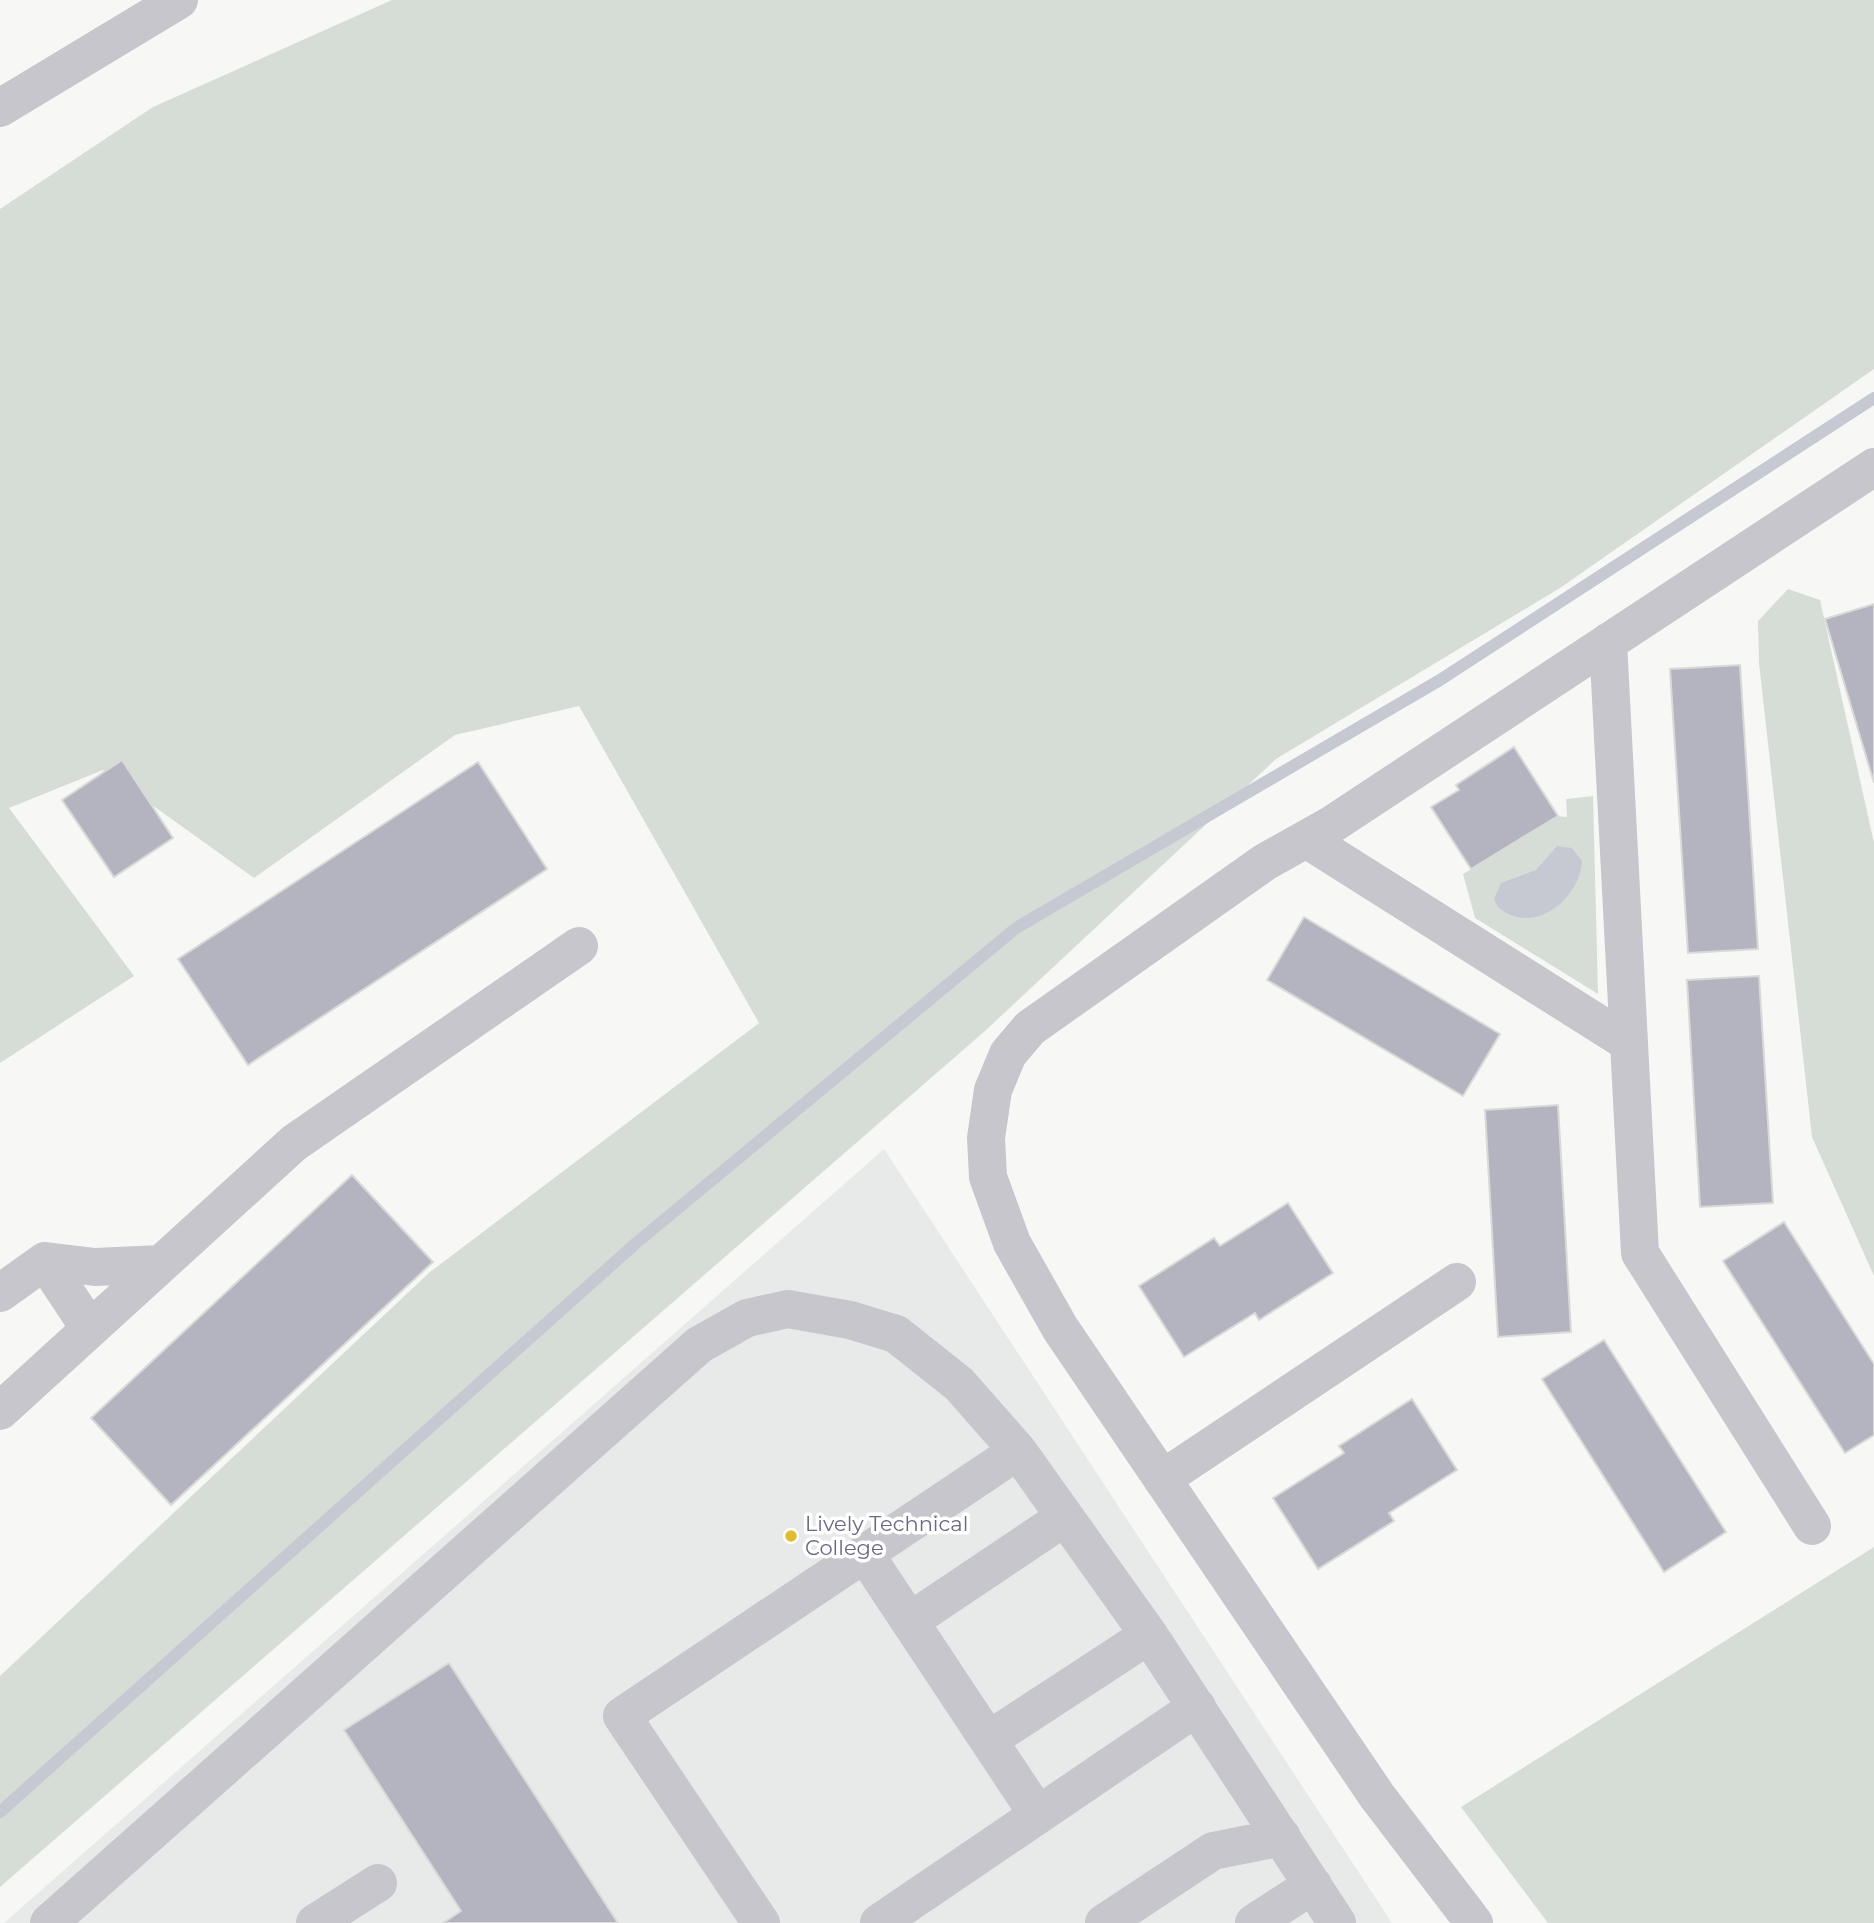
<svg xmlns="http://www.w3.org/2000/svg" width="1874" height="1923" font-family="Montserrat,sans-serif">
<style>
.built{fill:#e8e9e9}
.green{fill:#d5ddd6}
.water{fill:#c6c8d2}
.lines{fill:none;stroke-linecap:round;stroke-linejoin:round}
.stream{stroke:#c6c8d2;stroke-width:12}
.building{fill:#b3b4bf;stroke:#d9dad8;stroke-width:2}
.minor{stroke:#c7c6cd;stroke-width:38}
.poi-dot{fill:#dfbc30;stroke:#fff;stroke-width:2.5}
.labels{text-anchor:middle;stroke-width:7;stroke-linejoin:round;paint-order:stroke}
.poi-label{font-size:21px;fill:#696886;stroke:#fff;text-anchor:start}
</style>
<rect width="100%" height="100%" fill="#f7f8f6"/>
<path class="built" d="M884,1149L1392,1923H4Z"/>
<path class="green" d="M392,0H1874V369L1560,588L1276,759L985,1031L0,1887V1676L430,1272L759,1023L579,706L455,735L254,878L103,770L9,808L134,976L0,1063V209L153,107Z
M1788,589L1820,600L1874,843V1276L1812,1137L1759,663L1758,621Z
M1593,796L1598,994L1475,918L1463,874L1558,816L1567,817L1566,799Z
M1874,1547V1923H1548L1461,1807Z"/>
<path class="water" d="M1557,846L1572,848L1582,861C1580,900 1532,937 1498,907L1494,899L1501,883L1536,870Z"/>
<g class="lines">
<path class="stream" d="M0,1812L635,1244L1016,928L1440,680L1874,398"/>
</g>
<path class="building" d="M1874,604V783L1825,619Z
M1740,665L1758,949L1688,953L1670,669Z
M1514,747L1558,816L1471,869L1431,807L1459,790L1456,785Z
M122,760L173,838L114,877L62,800Z
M478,762L547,869L248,1065L178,959Z
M1304,917L1500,1034L1463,1096L1267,980Z
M1759,976L1773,1203L1700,1207L1687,980Z
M1558,1105L1571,1332L1498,1337L1485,1110Z
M352,1175L433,1262L171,1505L91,1418Z
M1288,1203L1333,1273L1259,1320L1255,1313L1184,1357L1139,1286L1214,1238L1220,1246Z
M1784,1222L1874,1364V1435L1845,1453L1723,1261Z
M1604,1340L1726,1532L1664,1572L1542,1379Z
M1412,1399L1457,1470L1389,1513L1394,1521L1318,1569L1273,1498L1344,1453L1339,1446Z
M449,1663L618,1923H443L461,1911L344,1730Z"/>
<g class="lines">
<path class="minor" d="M0,108L179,0
M1608,642L1640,1253L1812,1526
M1306,839L1629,1043
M45,1261L90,1329
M0,1293L45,1261L95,1267L161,1264
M0,1411L294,1143L579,946
M1162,1479L1457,1282
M865,1554L1038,1815
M910,1621L1065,1517
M990,1739L1149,1635
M49,1923L699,1345L747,1318L788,1309L850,1320L896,1334L959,1384L1018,1451L1149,1635L1337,1923
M315,1923L378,1883
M761,1923L622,1716L1018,1451
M879,1923L1197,1707
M1104,1923L1213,1851L1282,1837
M1254,1923L1313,1885
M1474,1923L1377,1796L1060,1328L1012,1243L988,1177L986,1138L993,1090L1008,1054L1030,1028L1265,862L1331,825L1874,467"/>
</g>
<circle class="poi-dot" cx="791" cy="1536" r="7"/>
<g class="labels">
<g class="poi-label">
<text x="805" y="1531">Lively Technical<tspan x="805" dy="24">College</tspan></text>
</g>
</g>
</svg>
